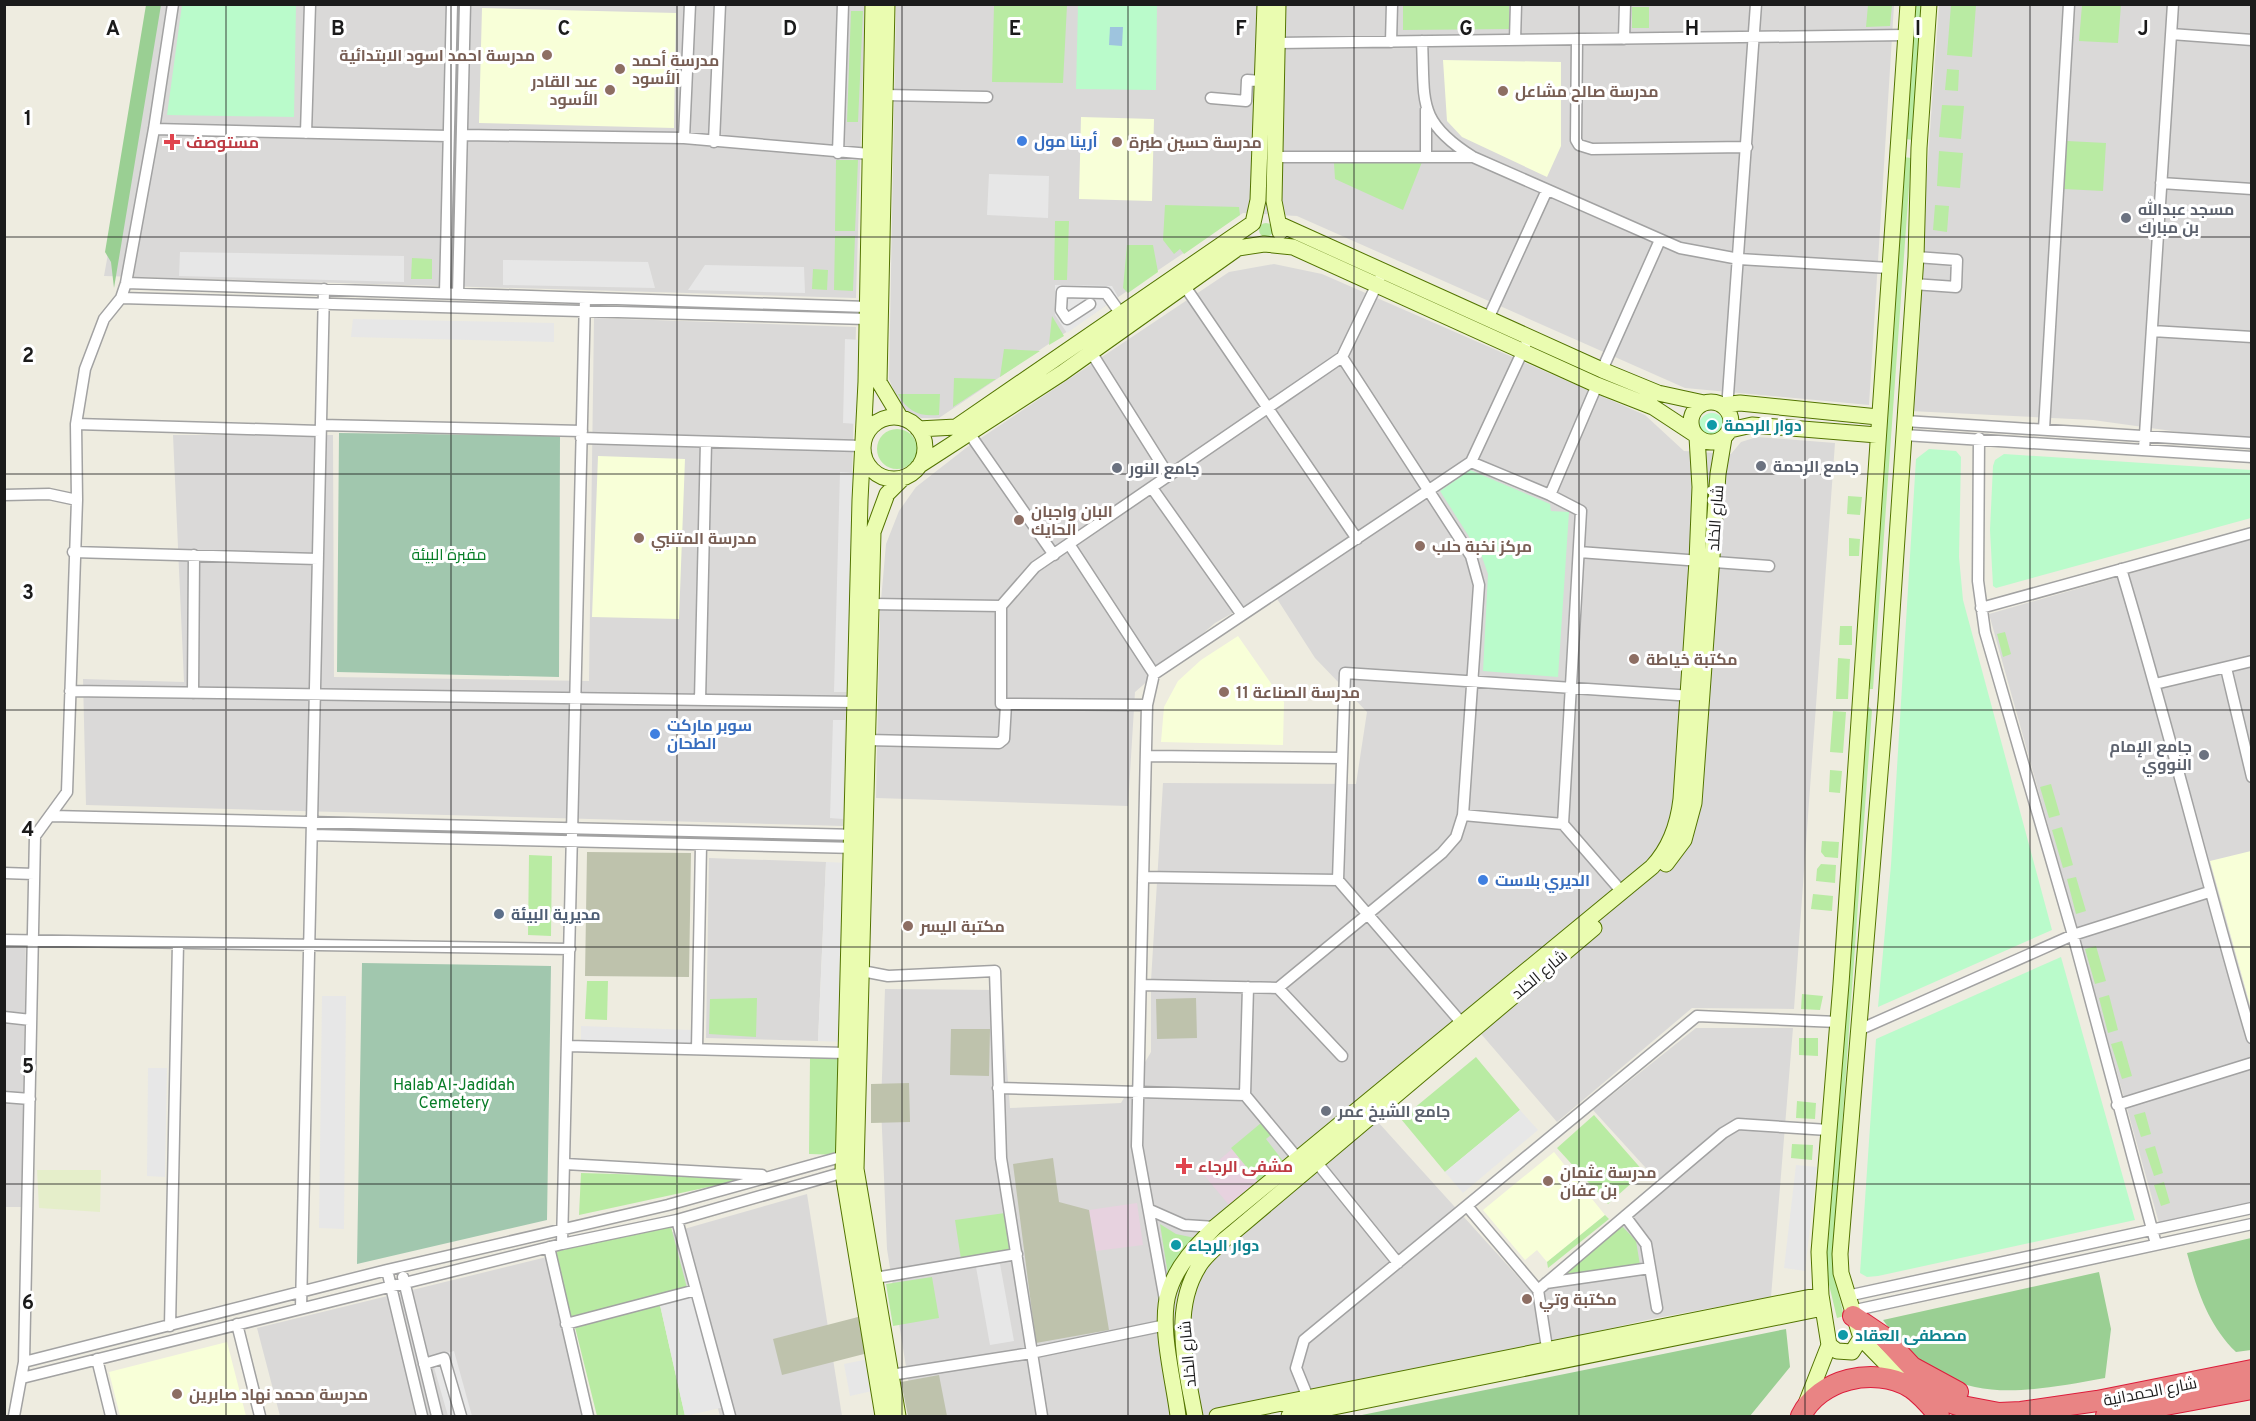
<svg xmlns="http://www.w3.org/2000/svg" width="2256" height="1421" font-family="Overpass,Cairo,sans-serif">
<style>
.residential{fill:#dad9d8}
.industrial{fill:#e7d2df}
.education{fill:#f8ffd8}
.construction{fill:#bec2ac}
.farmland{fill:#e5eeca}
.grass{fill:#b9eba3}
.forest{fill:#9acf93}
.cemetery{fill:#a1c7ae}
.park{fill:#bafbcb}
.parking{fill:#e7e7e7}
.water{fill:#9ec4de}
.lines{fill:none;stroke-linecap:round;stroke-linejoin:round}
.street-casing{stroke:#a2a2a2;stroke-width:13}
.secondary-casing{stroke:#537401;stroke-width:17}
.highway-casing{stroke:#dc1d3b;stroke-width:22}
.street{stroke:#fff;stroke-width:10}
.secondary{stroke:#eafcb0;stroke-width:15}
.highway{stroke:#e98484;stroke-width:20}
.grid{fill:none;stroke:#1b1b1b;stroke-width:1.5;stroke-opacity:0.55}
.education-dot{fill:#8d6e63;stroke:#fff;stroke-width:2}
.shop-dot{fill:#3f7fe0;stroke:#fff;stroke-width:2}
.health-dot{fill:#e0444e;stroke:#fff;stroke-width:2}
.worship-dot{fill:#6b7280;stroke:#fff;stroke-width:2}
.culture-dot{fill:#0f9aa8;stroke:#fff;stroke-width:2}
.service-dot{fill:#5c6f8a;stroke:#fff;stroke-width:2}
.labels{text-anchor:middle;stroke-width:6;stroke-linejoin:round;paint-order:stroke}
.education-label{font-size:16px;font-weight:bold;fill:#785e54;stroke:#fff;text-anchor:start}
.shop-label{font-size:16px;font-weight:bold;fill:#366cbe;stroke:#fff;text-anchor:start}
.health-label{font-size:16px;font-weight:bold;fill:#be3a42;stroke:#fff;text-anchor:start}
.worship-label{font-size:16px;font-weight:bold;fill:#5b616d;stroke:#fff;text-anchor:start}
.culture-label{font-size:16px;font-weight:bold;fill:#0d838f;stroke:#fff;text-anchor:start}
.street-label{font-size:16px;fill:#1b1b1b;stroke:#fff}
.park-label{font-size:16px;fill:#077c26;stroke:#fff}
.service-label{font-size:16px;font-weight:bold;fill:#4e5e75;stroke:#fff;text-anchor:start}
.grid-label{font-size:20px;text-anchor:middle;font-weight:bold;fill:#1b1b1b;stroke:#fff;stroke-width:6;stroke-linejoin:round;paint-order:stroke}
</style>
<rect width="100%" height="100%" fill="#eeece0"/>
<path class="residential" d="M153,5H865L856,298L104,276Z
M896,5H1894L1869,405L1685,388L1297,216L1243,213L939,418H921L908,413L900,406L889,379Z
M1939,5H2251V442L2093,420L1910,411Z
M1274,264L1322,274L1645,415L1684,451L1731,454L1741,442L1757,437L1835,443L1794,1009L1692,1008L1557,1122L1463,1013L1359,1101L1529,1289L1665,1189L1593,1110L1696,1028H1793L1771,1297L1651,1319L1225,1416H914L887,1249L881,1106L885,989L1001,990L1010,1108L1121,1103L1151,1052V981L1163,783L1356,784L1367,712L1315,658L1272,591L1215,623L1135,692L1128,806L876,798L880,612L886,544L899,511L916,487L966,448L1229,272Z
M594,318L856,327L843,826L86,805L83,679L184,682L173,435H333L334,677L589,681Z
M2251,539V1203L2159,1223L1989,614Z
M709,858L826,862L818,1041L706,1038Z
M4,934H26L22,1207H5Z
M807,1194L842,1416H720L670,1233Z
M555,1255L593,1416H280L257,1328Z"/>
<path class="industrial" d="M1232,1149L1258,1181L1229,1205L1203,1174Z
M1137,1203L1143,1245L1096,1251L1089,1210Z"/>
<path class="education" d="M482,8L676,13L674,128L479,123Z
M1443,60L1561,62V146L1547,177L1462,137L1447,121Z
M1081,117L1154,119L1152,201L1079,199Z
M598,456L685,459L679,619L592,617Z
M1238,636L1284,702L1283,745L1161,742L1164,707L1178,681L1201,660Z
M2251,851H2252L2251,1009L2210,861Z
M1554,1152L1605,1215L1547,1262L1537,1250L1525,1260L1483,1210Z
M227,1342L246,1416H120L109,1372Z"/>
<path class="construction" d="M587,852L691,853L689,977L585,976Z
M1196,998L1197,1038L1157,1039L1156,999Z
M951,1029H990L989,1076L950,1075Z
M909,1083L910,1122L871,1123V1084Z
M1053,1158L1059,1202L1089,1210L1109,1330L1036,1343L1013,1164Z
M858,1317L868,1353L782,1375L773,1339Z
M939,1375L947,1416H908L901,1382Z"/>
<path class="farmland" d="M37,1170H101L100,1212L39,1208Z"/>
<path class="grass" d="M994,5H1067L1063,83L992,82Z
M1403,5H1509V29L1403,30Z
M1868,5H1892L1890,26L1866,27Z
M1915,5H1922L1912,140L1906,139Z
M1951,5H1976L1972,57L1947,55Z
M2082,5H2121L2118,43L2079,41Z
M1632,7H1649V28H1632Z
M851,11H863L858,122H847Z
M1947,69L1959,70L1958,91L1945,90Z
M1942,105L1964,106L1961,139L1939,137Z
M2067,141L2106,143L2103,191L2064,189Z
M1939,151L1963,153L1960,188L1937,186Z
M1904,157L1911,158L1873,689H1867Z
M836,160H858L855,231H835Z
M1339,160L1422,162L1403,210L1335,179L1334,163Z
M1165,205L1239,207L1240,215L1184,254L1180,249L1174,254L1163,240Z
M1935,205L1949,206L1947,232L1933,230Z
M1055,221H1069L1067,280H1054Z
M1259 230a7 7 0 1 1 14 0a7 7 0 1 1-14 0Z
M835,236H855L853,291L834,290Z
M1127,245H1153L1158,272L1128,293L1123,288Z
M412,258L432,259V279H411Z
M813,269L828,270L827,290L812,289Z
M1052,316L1064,336L1049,345Z
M1004,349L1040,351L1000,377Z
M954,378L996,379L953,407Z
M898,394H940L939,415C919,417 907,411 898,394Z
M877 449a20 20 0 1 1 40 0a20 20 0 1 1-40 0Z
M1848,496L1862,497L1860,515L1847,514Z
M1849,538L1860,539L1859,556H1849Z
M1840,626H1852V645H1839Z
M2005,632L2011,654L2003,657L1997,634Z
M1838,658L1850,659L1848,699H1836Z
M1869,707L1872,710L1833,1253L1834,1275L1844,1316L1837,1318L1827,1276V1253L1865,709Z
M1833,711L1846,712L1843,753L1830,752Z
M1830,770L1842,771L1840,793L1829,792Z
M2051,784L2060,815L2049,818L2040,787Z
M2062,827L2073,865L2063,868L2052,830Z
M1822,841L1839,842L1838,858L1825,857L1821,852Z
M529,855L552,856L551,936L528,935Z
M1821,864L1836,865L1835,883L1816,881L1817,869Z
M2076,877L2086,911L2076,914L2067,879Z
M1813,894L1833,896L1832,911L1811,909Z
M2096,946L2106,981L2095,984L2085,949Z
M587,981H608L607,1020L585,1019Z
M1802,994L1823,996L1820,1010L1801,1009Z
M2109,995L2118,1030L2108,1033L2099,998Z
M757,998L756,1037L709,1034L710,999Z
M1799,1038H1818V1056L1799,1055Z
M2122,1041L2132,1076L2122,1079L2111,1044Z
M1476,1057L1520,1110L1445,1172L1401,1119Z
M810,1058L841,1059V1155L809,1154Z
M1797,1101L1816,1103L1815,1119L1796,1118Z
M2145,1112L2151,1134L2141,1137L2134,1115Z
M1594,1115L1644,1172L1608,1204L1557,1148Z
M1261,1123L1271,1135L1266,1139L1283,1161L1258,1181L1231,1148Z
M1792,1144L1813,1145L1812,1160L1791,1158Z
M2155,1146L2163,1173L2154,1176L2145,1149Z
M581,1173L750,1178L579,1215Z
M2164,1182L2170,1203L2161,1206L2154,1185Z
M1005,1213L1011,1252L961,1259L955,1220Z
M1605,1215L1609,1219L1548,1268L1547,1262Z
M670,1223L687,1288L571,1317L555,1252Z
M1160,1224L1176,1234L1195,1238L1168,1275Z
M1622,1226L1636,1241L1640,1265L1557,1280Z
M932,1277L939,1318L893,1326L886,1284Z
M660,1305L685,1416H597L575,1327Z"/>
<path class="forest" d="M146,5H161L114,288L111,262L105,252Z
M2251,1238V1350L2236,1352C2208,1325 2197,1290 2187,1253Z
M2099,1272L2111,1329L2105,1378C2011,1395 1946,1408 1883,1320Z
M1786,1329L1790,1367L1750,1416H1357Z"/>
<path class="cemetery" d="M339,433L560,436L559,677L337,672Z
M362,963L551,966L547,1220L357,1264Z"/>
<path class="park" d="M182,5H296L294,117L167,115Z
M1078,5H1157L1156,90L1076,89Z
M1699 426a13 13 0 1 1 26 0a13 13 0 1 1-26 0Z
M1929,449L1956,451L1961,457L1959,557L1963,600L2052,930L1878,1007L1891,865L1916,459Z
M2004,454L2251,470V518L1996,588L1993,586L1990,530L1993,466L1995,460Z
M1470,470L1550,504L1551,511L1569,512L1558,677L1483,671L1488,574L1482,557L1440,491Z
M2061,957L2135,1220L1878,1276L1867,1277L1860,1273L1876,1039Z"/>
<path class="parking" d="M989,174L1049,176L1048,218L987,215Z
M180,252L404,256V282L179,276Z
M503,260L648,262L655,288L503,285Z
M705,265L804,267L805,293L688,290Z
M1055,285L1112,286L1118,297L1067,333L1055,315Z
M353,319L554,323V342L351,337Z
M845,339L861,340L858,424L843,423Z
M840,472L856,473L852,692H834Z
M833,720H845L843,819L830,818Z
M826,862L851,863L844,1042L818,1041Z
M322,996H346L344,1229L319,1228Z
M581,1026L692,1030L691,1049L581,1045Z
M148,1068H167L165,1177L147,1176Z
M1520,1110L1538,1130L1463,1193L1445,1172Z
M1796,1165L1817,1167L1805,1271L1784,1268Z
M1000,1264L1014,1341L990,1345L976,1267Z
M702,1293L729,1406L685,1416L660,1305Z
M454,1351L472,1416H448L431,1357Z
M869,1359L872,1391L850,1396L844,1364Z"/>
<path class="water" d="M1110,27H1123L1122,46L1109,45Z"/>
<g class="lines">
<defs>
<path id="street" d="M2171,34L2252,40
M1577,39L1576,140L1579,145L1592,149L1747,147
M1624,39L1625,4
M1515,40L1516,4
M1422,41C1425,102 1416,121 1473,157L1680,248L1739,259L1889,268
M1391,42L1392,4
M1277,43L1906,35
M885,95L987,97
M1211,98L1246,101L1247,80L1262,81
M1426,110V157
M154,129L448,136
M306,133L310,4
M462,135L684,138L870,154
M684,138L690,4
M714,142L720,4
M838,153L843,4
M1275,157H1472
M2161,183L2252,189
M126,283L867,307
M1913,284L1956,287L1957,260L1916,257
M1184,285L1357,539
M445,293L452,4
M458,294L465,4
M121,298L867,319
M1090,304L1067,319L1061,310L1062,292L1106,293L1121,314
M1488,319L1547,190
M2152,331L2252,337
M1091,352L1169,476
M1602,370L1660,240
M1727,409L1756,4
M1905,421L2252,443
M76,424L320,431
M321,425L582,431
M2044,429L2069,4
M969,433L1054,555
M1904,435L2252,457
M581,438L862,446
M1979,438L1978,581L1985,632L2073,935L2156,1244
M2144,450L2173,4
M1471,462L1550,495L1581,511L1563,824L1622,892
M1152,488L1242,615
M4,495L49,494L77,500
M1550,495L1597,385
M1069,544L1154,674
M73,552L318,559
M1579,552L1769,566
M2121,569C2168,724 2206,882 2252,1038
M871,604L1001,606
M1981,608L2252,533
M2226,668L2252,777
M2155,684L2252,661
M70,691L855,702
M193,693L194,555
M700,700L706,442
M1147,705L1001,704V606L1035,567L1342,357L1379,280
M867,740L999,743L1004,739L1006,704
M1146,756L1342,758
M1463,815L1563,824
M52,816L858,835
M312,835L857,848
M4,873L34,874
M1143,877L1338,880
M4,940L570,949
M862,971L888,976L995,971L1001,1158L1042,1416
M1141,985L1278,988L1442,853L1456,837L1463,815L1479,585L1471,556L1342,357
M1248,987L1245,1095L1299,1160
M1278,988L1342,1056
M4,1017L31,1020
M1466,1028L1338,880L1345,673L1693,696
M1861,1029L2073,935L2209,892
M568,1046L846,1053
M697,1049L701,845
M998,1088L1245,1095
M4,1097L30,1099
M2117,1105L2252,1063
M565,1164L762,1175
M1318,1164L1398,1263
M1467,1206L1538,1290L1547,1348
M1150,1210L1184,1225L1215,1227
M1625,1216L1646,1244L1657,1308
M677,1220L730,1416
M562,1244L585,298
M549,1247L588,1416
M387,1270L422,1416
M403,1277L437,1416
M875,1278L1017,1254
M1546,1283L1650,1268
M1538,1290L1723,1133L1738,1124L1828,1130
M1847,1296L2252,1208
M1165,1300L1137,1146L1147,705L1154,674L1471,462L1525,346
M301,1308L324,289
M1851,1311L2252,1224
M237,1324L260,1416
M566,1324L696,1290
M170,1326L178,943
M97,1359L111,1416
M24,1362L387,1270L668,1205L848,1155
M424,1364L444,1358L461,1416
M891,1375L1031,1353L1166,1325
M22,1378L562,1244L677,1220L848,1171
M1309,1400L1296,1368L1304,1340L1697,1016L1838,1022
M14,1416L24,1362L35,836L67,792L77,500L76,424L85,369L104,319L121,298L126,283L154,129L173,4"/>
<path id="secondary" d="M873,4L866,382L860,500L843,1173L883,1416
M887,4L879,382L900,417
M1278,4L1274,201L1280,232
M1279,224L1602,370L1658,393L1704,403
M1691 422a20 20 0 1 1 40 0a20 20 0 1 1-40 0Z
M1722,405L1740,403L1878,417
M863 448a31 31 0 1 1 62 0a31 31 0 1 1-62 0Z
M918,429L956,427L1253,223L1258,200L1265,4
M1730,430L1752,425L1877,435
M920,465L1062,373L1238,248L1264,244L1293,247L1597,385L1653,407L1694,434
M1666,864L1684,840L1694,803L1718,474L1724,438
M1829,1345L1837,1351L1852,1352L1861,1338
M1906,1384L1861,1338L1841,1273L1840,1254L1886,701L1916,257L1919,148L1929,4
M1805,1406L1829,1345L1821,1295L1819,1252L1841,984L1908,4
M898,1416L856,1169L873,532L887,494L903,478
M1178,1416C1174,1381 1158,1325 1169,1291C1177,1265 1196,1246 1215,1227L1652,867C1670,848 1678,825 1681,799L1697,561L1700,487L1697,437
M1195,1416C1186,1367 1170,1308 1201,1263C1210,1251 1223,1241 1235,1231L1594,928
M1217,1416L1821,1295
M1289,1416L1823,1308"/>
<path id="highway" d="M1853,1316L1884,1337L1912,1367L1958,1392
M1909,1387L1957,1405L1999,1413L2021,1412L2097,1401L2252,1370
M1801,1416C1819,1379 1874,1366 1910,1387C1922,1395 1930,1405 1939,1416
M2106,1416L2252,1389"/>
</defs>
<use href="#street" class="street-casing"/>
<use href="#secondary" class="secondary-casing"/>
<use href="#highway" class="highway-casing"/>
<use href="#street" class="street"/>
<use href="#secondary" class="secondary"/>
<use href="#highway" class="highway"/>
</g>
<path class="grid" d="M226,4V1416M451,4V1416M677,4V1416M902,4V1416M1128,4V1416M1354,4V1416M1579,4V1416M1805,4V1416M2030,4V1416M4,237H2252M4,474H2252M4,710H2252M4,947H2252M4,1184H2252"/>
<g class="education-dot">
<circle cx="547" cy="55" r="6"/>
<circle cx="620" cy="69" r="6"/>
<circle cx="610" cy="90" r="6"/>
<circle cx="1503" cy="91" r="6"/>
<circle cx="1117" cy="142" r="6"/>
<circle cx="1019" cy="520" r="6"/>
<circle cx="639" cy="538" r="6"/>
<circle cx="1420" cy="546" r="6"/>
<circle cx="1634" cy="659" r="6"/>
<circle cx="1224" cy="692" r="6"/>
<circle cx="908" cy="926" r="6"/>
<circle cx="1548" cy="1181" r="6"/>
<circle cx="1527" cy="1299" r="6"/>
<circle cx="177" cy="1394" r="6"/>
</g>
<g class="shop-dot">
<circle cx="1022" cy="141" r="6"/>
<circle cx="655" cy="734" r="6"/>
<circle cx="1483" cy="880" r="6"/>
</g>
<g class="health-dot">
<path d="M169 133h6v6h6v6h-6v6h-6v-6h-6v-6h6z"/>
<path d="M1181 1157h6v6h6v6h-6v6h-6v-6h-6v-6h6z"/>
</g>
<g class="worship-dot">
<circle cx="2126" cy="218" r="6"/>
<circle cx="1761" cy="466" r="6"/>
<circle cx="1117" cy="468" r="6"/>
<circle cx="2204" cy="755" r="6"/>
<circle cx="1326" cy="1111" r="6"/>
</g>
<g class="culture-dot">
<circle cx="1712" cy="425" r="6"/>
<circle cx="1176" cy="1245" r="6"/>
<circle cx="1843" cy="1335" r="6"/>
</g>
<circle class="service-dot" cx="499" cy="914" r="6"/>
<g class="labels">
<g class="education-label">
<text x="535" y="61" text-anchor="end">مدرسة احمد اسود الابتدائية</text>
<text x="632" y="66">مدرسة أحمد<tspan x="632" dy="18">الأسود</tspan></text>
<text x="598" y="87" text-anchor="end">عبد القادر<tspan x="598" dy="18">الأسود</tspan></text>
<text x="1515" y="97">مدرسة صالح مشاعل</text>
<text x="1129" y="148">مدرسة حسين طبرة</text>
<text x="1031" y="517">البان واجبان<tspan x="1031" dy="18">الحايك</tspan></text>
<text x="651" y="544">مدرسة المتنبي</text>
<text x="1432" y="552">مركز نخبة حلب</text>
<text x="1646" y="665">مكتبة خياطة</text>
<text x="1236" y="698">مدرسة الصناعة 11</text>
<text x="920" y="932">مكتبة اليسر</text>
<text x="1560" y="1178">مدرسة عثمان<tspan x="1560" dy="18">بن عفان</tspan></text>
<text x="1539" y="1305">مكتبة وتي</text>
<text x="189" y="1400">مدرسة محمد نهاد صابرين</text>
</g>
<g class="shop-label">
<text x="1034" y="147">أرينا مول</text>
<text x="667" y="731">سوبر ماركت<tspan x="667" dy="18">الطحان</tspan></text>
<text x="1495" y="886">الديري بلاست</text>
</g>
<g class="health-label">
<text x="186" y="148">مستوصف</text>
<text x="1198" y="1172">مشفى الرجاء</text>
</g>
<g class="worship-label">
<text x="2138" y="215">مسجد عبدالله<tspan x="2138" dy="18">بن مبارك</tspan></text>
<text x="1773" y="472">جامع الرحمة</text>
<text x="1129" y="474">جامع النور</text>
<text x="2192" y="752" text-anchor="end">جامع الإمام<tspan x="2192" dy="18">النووي</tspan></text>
<text x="1338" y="1117">جامع الشيخ عمر</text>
</g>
<g class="culture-label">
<text x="1724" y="431">دوار الرحمة</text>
<text x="1188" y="1251">دوار الرجاء</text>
<text x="1855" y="1341">مصطفى العقاد</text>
</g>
<g class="street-label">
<text transform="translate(1715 518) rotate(-86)" y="6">شارع الخلد</text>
<text transform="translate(1539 974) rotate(-40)" y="6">شارع الخلد</text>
<text transform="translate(1187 1354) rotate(-95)" y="6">شارع الخلد</text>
<text transform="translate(2150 1391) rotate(-11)" y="6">شارع الحمدانية</text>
</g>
<g class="park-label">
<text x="449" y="560">مقبرة البيئة</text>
<text x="454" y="1090">Halab Al-Jadidah<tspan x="454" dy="18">Cemetery</tspan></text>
</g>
<g class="service-label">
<text x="511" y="920">مديرية البيئة</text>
</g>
</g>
<g class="grid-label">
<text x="113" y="35">A</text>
<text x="338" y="35">B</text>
<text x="564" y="35">C</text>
<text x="790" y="35">D</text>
<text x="1015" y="35">E</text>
<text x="1241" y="35">F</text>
<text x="1466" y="35">G</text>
<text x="1692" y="35">H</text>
<text x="1918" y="35">I</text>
<text x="2143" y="35">J</text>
<text x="28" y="125">1</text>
<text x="28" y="362">2</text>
<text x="28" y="599">3</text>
<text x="28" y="836">4</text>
<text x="28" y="1073">5</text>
<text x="28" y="1309">6</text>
</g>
<rect width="2256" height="1421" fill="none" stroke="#1b1b1b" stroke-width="12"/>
</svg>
